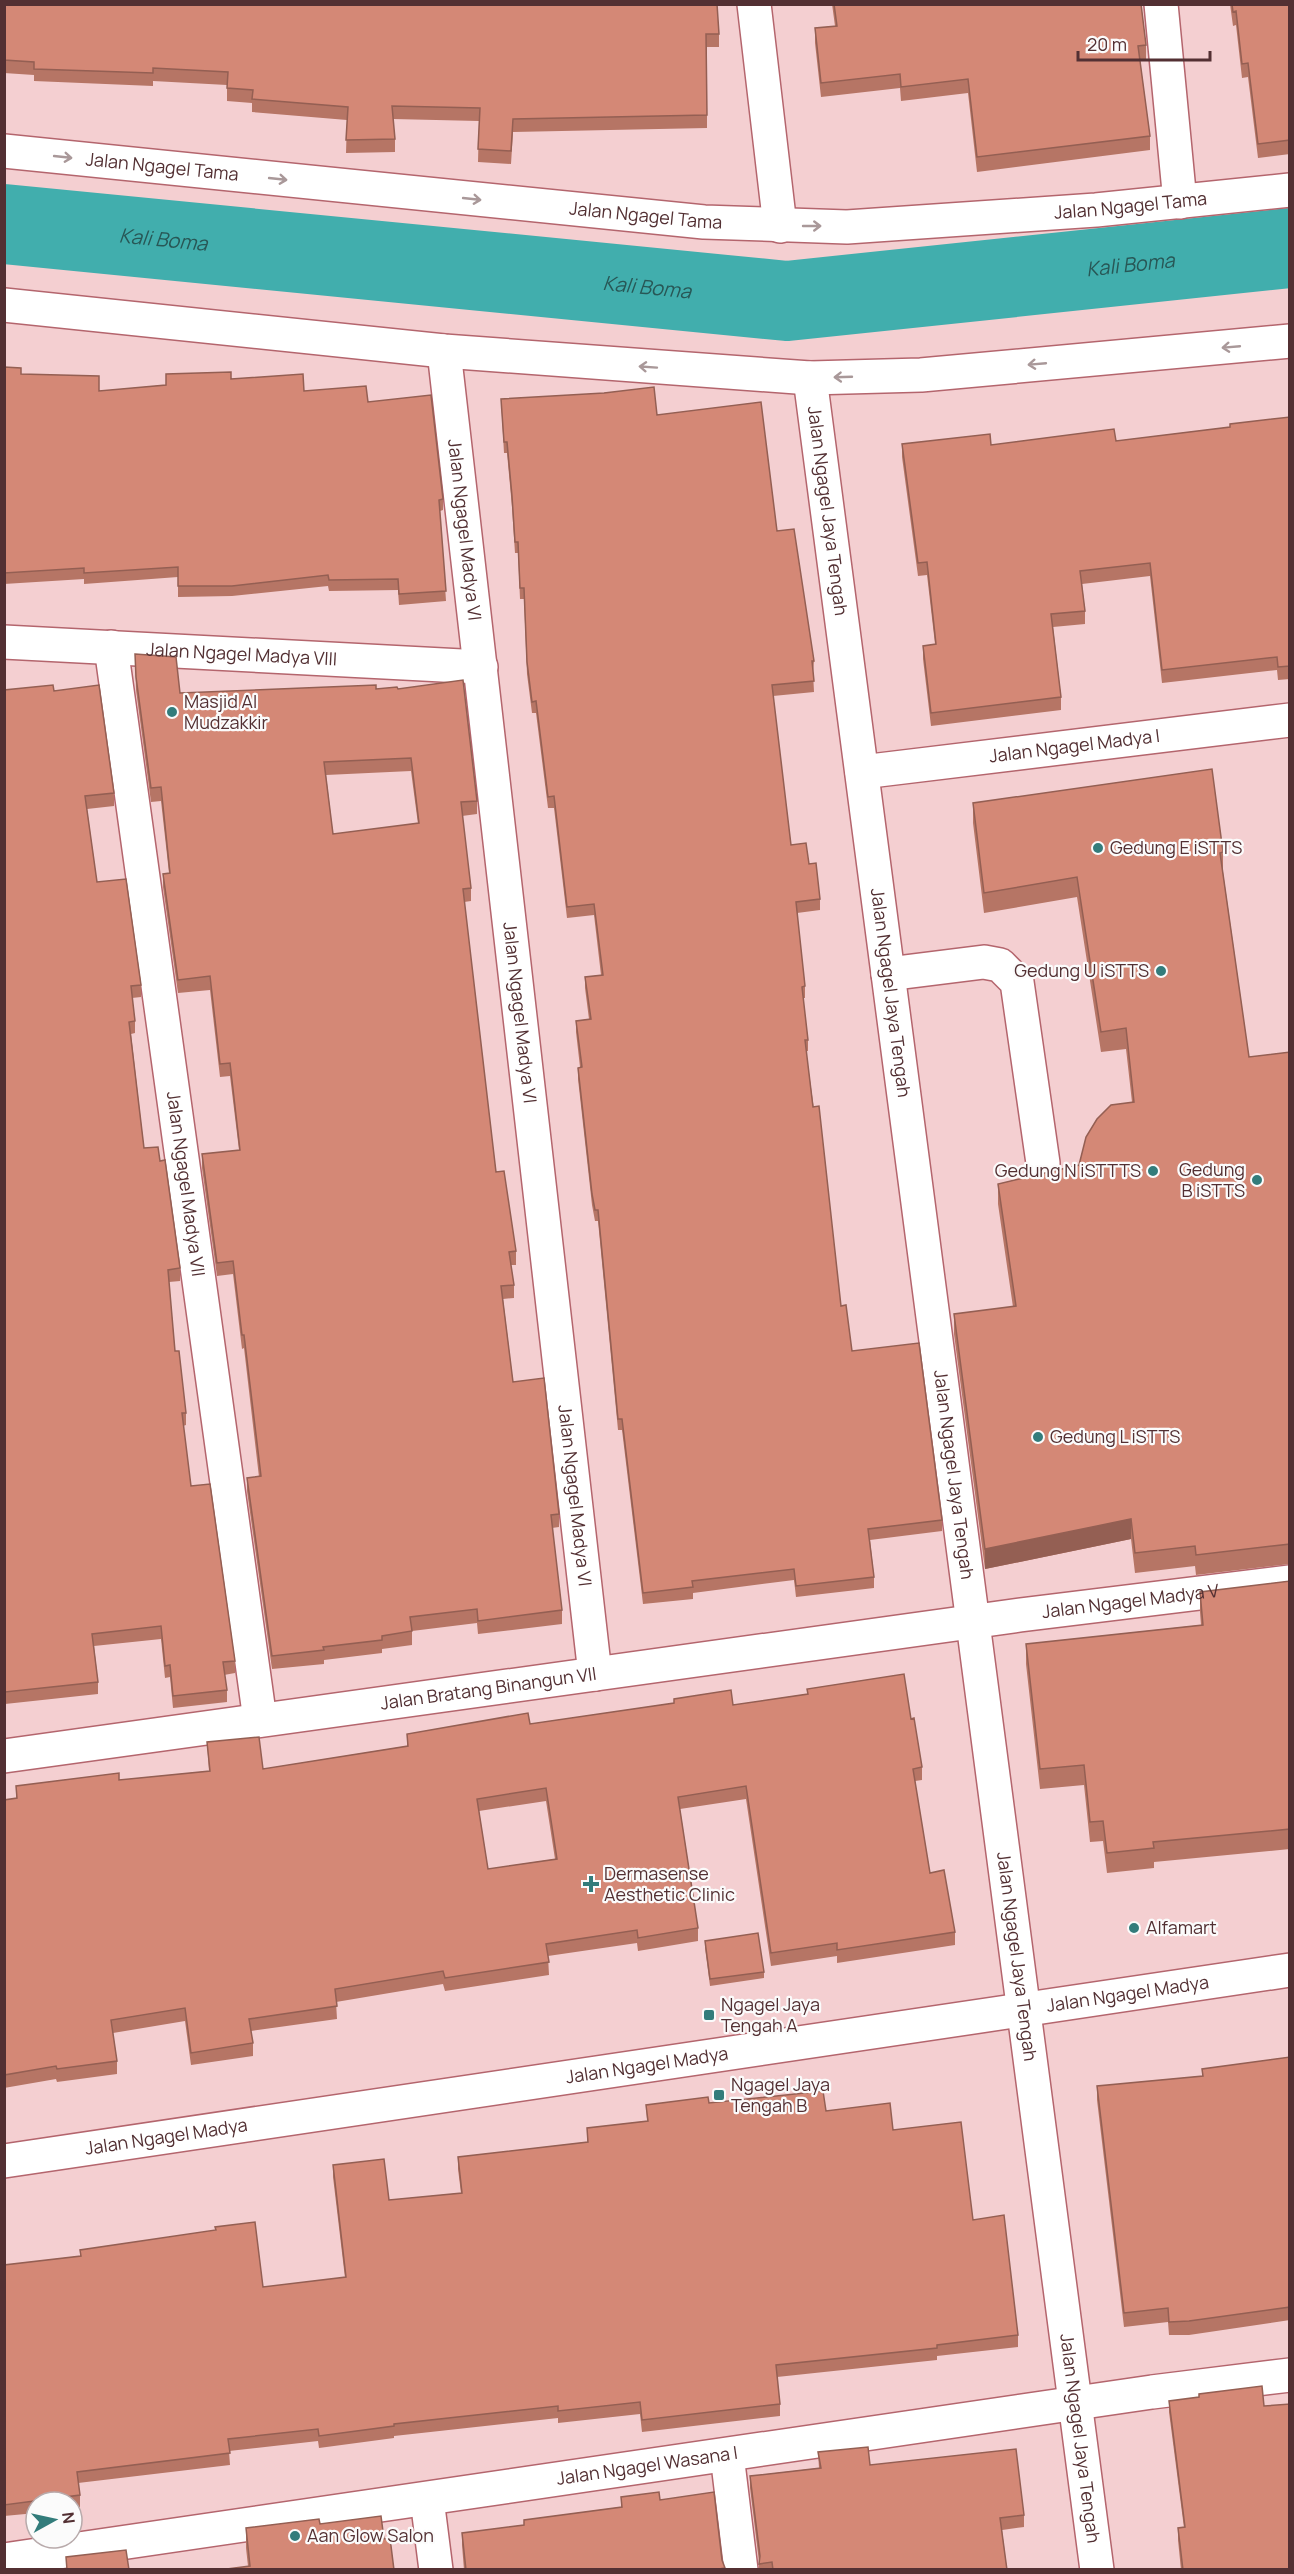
<svg xmlns="http://www.w3.org/2000/svg" width="1294" height="2574" font-family="Manrope,sans-serif">
<style>
.lines{fill:none;stroke-linecap:round;stroke-linejoin:round}
.river{stroke:#41aead;stroke-width:80}
.minor-casing{stroke:#b4656d;stroke-width:36}
.minor{stroke:#fff;stroke-width:33}
.wall{fill:#b67565;fill-rule:evenodd}
.shaded-wall{fill:#945f53}
.building{fill:#d48876;stroke:#945f53;stroke-width:1.5;fill-rule:evenodd}
.oneway{stroke:#a99899}
.poi-dot{fill:#337c7b;stroke:#fbfbfb;stroke-width:2}
.labels{text-anchor:middle;stroke-width:4.5;stroke-linejoin:round;paint-order:stroke}
.street-label{font-size:18px;fill:#533033;stroke:#fbfbfb}
.poi-label{font-size:18px;fill:#533033;stroke:#fbfbfb;text-anchor:start}
.water-label{font-size:20px;font-style:italic;fill:#285756;stroke:#fbfbfb}
</style>
<rect width="100%" height="100%" fill="#f4cfd1"/>
<g class="lines">
<path class="river" id="s1" d="M4,224L787,301L1290,248"/>
<defs>
<g id="minor">
<path d="M754,4L780,226"/>
<path d="M1161,4L1180,202"/>
<path id="s2" d="M4,151L704,222L847,227L1096,210L1290,190"/>
<path d="M4,305L444,351L810,378L921,375L1290,341"/>
<path id="s3" d="M444,351L595,1674"/>
<path id="s4" d="M810,378L1097,2570"/>
<path id="s5" d="M4,642L481,667"/>
<path id="s6" d="M111,647L260,1720"/>
<path id="s7" d="M862,772L1290,720"/>
<path d="M888,974L984,962L1000,965L1017,982L1043,1163"/>
<path id="s8" d="M4,1756L1020,1615L1290,1582"/>
<path id="s9" d="M4,2161L1290,1970"/>
<path d="M727,2455L741,2570"/>
<path d="M427,2499L436,2570"/>
<path id="s10" d="M4,2560L1152,2392L1290,2375"/>
</g>
</defs>
<use href="#minor" class="minor-casing"/>
<use href="#minor" class="minor"/>
</g>
<path class="wall" d="M4,4L719,34V47H707V128L513,132L511,164L478,162L479,121L393,119L395,139V152L346,153L347,120L252,112V103L227,101V85L153,81V86L34,81V75L4,73Z
M832,4H1141L1146,45V59L1140,60L1150,136V150L977,172L968,93L901,101L900,88L821,97L815,43V28L835,26Z
M1230,4H1290V154L1258,158L1248,77L1242,78L1236,25L1233,26Z
M4,367L21,374L99,391L231,379L368,402L443,499V510L440,511L446,601L399,605L398,590L329,591L328,586L232,596L178,597V577L84,584V579L4,584Z
M501,399L657,415L777,531L814,661L813,672L814,692L773,696L791,845L809,864L820,899V910L797,913L805,986V998H803L808,1040V1051H806L841,1306L852,1351L942,1520V1531L870,1540L874,1577V1588L796,1597L794,1580L693,1593V1599L643,1604L622,1430H618L598,1221H595L592,1205L578,1079V1068L580,1067L576,1032V1021L589,1019L585,988V977L601,975L594,915L567,918L554,808H548L536,713H532L527,674L524,599H520L518,553H515L512,507L507,453H504Z
M1290,417V679L1278,680L1277,670L1162,683L1150,576L1082,584L1085,611V624L1053,627L1061,697V710L931,726L923,659V646L935,644L927,575L918,576L902,457V444L991,445L1116,441L1230,427Z
M135,654L180,693L398,689L477,801V814L462,816L471,888V901L464,902L496,1172L516,1251V1265H511L514,1285V1298L503,1299L513,1382L559,1514V1527L552,1528L562,1610V1624L478,1634L477,1623L412,1631V1645L382,1649V1653L324,1660V1664L272,1669L247,1491V1478L259,1477L244,1348L242,1349L233,1274L217,1276L202,1168V1154L239,1150L230,1076L220,1077L210,990L178,993L163,887V874L169,873L161,801L151,802L136,690ZM411,771L418,824L333,834L326,775Z
M4,690L54,691L114,793V806L87,809L97,882L141,985V997L132,998L135,1021V1033L131,1034L144,1148L160,1161L180,1268V1281L169,1282L175,1351L186,1413V1425L183,1426L191,1486L235,1661V1673L224,1675L227,1690V1702L173,1708L170,1677L165,1678L161,1639L94,1646L98,1682V1694L5,1704Z
M973,803L1223,852V872L1249,1057L1290,1052V1564L1196,1575L1195,1566L1135,1573L1131,1539L985,1569L954,1334V1314L1013,1307L998,1204V1184L1079,1165L1132,1102L1126,1049L1101,1052L1077,897L984,913L973,823Z
M1290,1581V1849L1154,1862V1868L1107,1873L1103,1841L1090,1842L1084,1785L1040,1789L1026,1664V1644L1201,1625L1200,1612V1592Z
M807,1689L911,1719L922,1767V1780L915,1781L930,1873L955,1932V1945L837,1963V1956L771,1966L746,1799L680,1809L698,1928V1941L638,1951L637,1943L548,1956L549,1975L445,1991L443,1984L336,2002L337,2019L251,2031L253,2043V2056L191,2065L185,2021L113,2033L117,2061V2074L57,2082L56,2079L4,2088V1800L16,1798V1786L119,1780L209,1771L207,1742L263,1769L407,1746V1734L530,1724L674,1703V1699L733,1705L807,1694ZM546,1801L555,1859L488,1869L479,1811Z
M705,1941L764,1972V1978L710,1986L705,1948Z
M1290,2057V2320L1189,2335H1169L1168,2322L1124,2327L1097,2100V2086L1202,2076V2069Z
M709,2103L826,2111L893,2130L973,2220L1018,2335V2347L937,2356V2360L777,2377L780,2404V2416L642,2432L640,2414L558,2423V2418L394,2436V2438L319,2448L318,2441L229,2451L230,2465L78,2483L80,2495V2507L72,2508V2502H36V2513L4,2516V2265L80,2256V2250L263,2287L345,2278L333,2177V2165L389,2200L461,2193L458,2169V2157L587,2142V2128L647,2121L646,2105Z
M1169,2401L1264,2406L1290,2570H1181L1178,2540V2528H1184L1169,2412Z
M818,2452L870,2465L1024,2515V2527L1002,2530L1007,2570H759V2562L750,2488V2476L819,2468Z
M621,2497L660,2500L722,2560L725,2570H464L462,2545V2533L524,2525V2520L621,2507Z
M320,2524L384,2539L248,2566L246,2548V2528Z"/>
<path class="shaded-wall" d="M1131,1519V1539L985,1569V1549Z"/>
<path class="building" d="M4,4H717L719,34H706L707,115L513,119L511,151L478,149L480,108L392,106L395,139L346,140L348,107L252,99L253,90L227,88L228,72L153,68V73L34,69V62L4,60Z
M834,4H1141L1146,45L1138,46L1150,136L977,157L968,79L901,87L900,74L821,83L815,28L837,26Z
M1232,4H1290V140L1258,144L1248,63L1242,64L1236,11L1233,12Z
M4,367L21,368V374L99,376V391L166,385V374L231,372V379L303,374L304,391L366,386L368,402L431,395L443,499L439,500L446,591L399,594L398,579L329,580L328,575L232,586H178V567L84,573V568L4,573Z
M654,387L657,415L761,402L777,531L794,529L814,661H812L814,681L772,685L791,845L806,843L809,864L816,863L820,899L796,902L805,986L802,987L808,1040H805L813,1107L819,1106L841,1306L846,1305L852,1351L919,1343L942,1520L868,1529L874,1577L796,1586L794,1569L692,1581L693,1587L643,1593L622,1419H618L598,1210H595L592,1194L578,1068L582,1067L576,1021L591,1019L585,977L603,975L594,904L567,907L554,796L548,797L536,701L532,702L527,662L524,588H520L518,542H515L512,496L507,442H504L501,399L604,393Z
M1290,417V666L1278,667L1277,657L1162,670L1150,563L1080,571L1085,611L1051,614L1061,697L931,713L923,646L936,644L927,562L918,563L902,444L990,434L991,445L1114,429L1116,441L1230,427V424Z
M135,654L176,657L180,693L376,685V689L397,687L398,689L463,680L477,801L461,802L471,888L463,889L496,1172L504,1171L516,1251L509,1252L514,1285L501,1286L513,1382L544,1378L559,1514L551,1515L562,1610L478,1621L477,1609L410,1617L412,1631L382,1636V1640L323,1647L324,1650L272,1656L247,1478L261,1476L244,1335H242L233,1261L217,1263L202,1154L240,1150L230,1063L220,1064L210,976L178,980L163,874L170,873L161,787L151,788L136,677ZM411,758L419,823L333,834L324,762Z
M53,685L54,691L99,685L114,793L85,796L97,882L126,879L141,985L131,986L135,1021L129,1022L144,1148L158,1147L160,1161L165,1160L180,1268L168,1270L175,1351H179L186,1413H182L191,1486L210,1484L235,1661L223,1662L227,1690L173,1696L170,1665L165,1666L161,1626L92,1634L98,1682L5,1692L4,690Z
M1212,769L1223,852L1220,853L1249,1057L1290,1052V1544L1196,1555L1195,1546L1135,1553L1131,1519L985,1549L954,1314L1016,1306L998,1184L1079,1165L1086,1137L1097,1119L1111,1105L1134,1102L1126,1028L1101,1032L1077,877L984,893L973,803Z
M1290,1581V1829L1153,1842L1154,1848L1107,1853L1103,1821L1090,1822L1084,1765L1040,1769L1026,1644L1203,1625L1200,1592Z
M904,1674L911,1719L914,1718L922,1767L913,1769L930,1873L944,1870L955,1932L837,1950V1943L771,1953L746,1786L678,1797L698,1928L638,1938L637,1930L546,1944L549,1962L445,1978L443,1971L335,1989L337,2006L249,2019L253,2043L191,2053L185,2008L111,2020L117,2061L57,2069L56,2066L4,2075V1800L17,1798L16,1786L119,1773V1780L210,1771L207,1742L259,1737L263,1769L408,1746L407,1734L528,1713L530,1724L674,1703V1699L731,1690L733,1705L808,1694L807,1689ZM546,1788L557,1859L488,1869L477,1799Z
M758,1933L764,1972L710,1979L705,1941Z
M1290,2057V2307L1189,2321L1169,2322L1168,2308L1124,2313L1097,2086L1203,2076L1202,2069Z
M823,2091L826,2111L890,2103L893,2130L961,2122L973,2220L1004,2215L1018,2335L937,2345V2348L776,2365L780,2404L642,2420L640,2402L558,2411V2406L394,2424V2426L319,2436L318,2429L228,2439L230,2453L77,2472L80,2495L4,2505V2265L81,2256L80,2250L216,2230L215,2227L255,2222L263,2287L346,2277L333,2165L384,2159L389,2200L462,2193L458,2157L588,2142L587,2128L648,2121L646,2105L708,2097L709,2103Z
M1262,2386L1264,2406L1290,2404V2570H1183L1178,2528L1185,2527L1169,2401L1199,2397V2394Z
M868,2447L870,2465L1016,2449L1024,2515L1000,2518L1007,2570H773L772,2562L759,2564L760,2556L750,2476L821,2468L818,2452Z
M659,2492L660,2500L714,2492L722,2560L725,2568L713,2570H466L462,2533L524,2525V2520L622,2507L621,2497Z
M381,2516L384,2539L390,2538L394,2570H219L250,2566L246,2528L319,2519L320,2524Z
M126,2550L129,2570H67L66,2557Z"/>
<defs><path id="oneway-shaft" d="M-6 0H5M1.5-3L5.5 0L1.5 3" fill="none" stroke-width="1.6" stroke-linecap="round" stroke-linejoin="round" transform="scale(1.5)"/></defs>
<g class="oneway">
<use href="#oneway-shaft" transform="translate(63 157) rotate(6)"/>
<use href="#oneway-shaft" transform="translate(278 179) rotate(6)"/>
<use href="#oneway-shaft" transform="translate(472 199) rotate(6)"/>
<use href="#oneway-shaft" transform="translate(812 226)"/>
<use href="#oneway-shaft" transform="translate(1231 347) rotate(175)"/>
<use href="#oneway-shaft" transform="translate(1037 364) rotate(175)"/>
<use href="#oneway-shaft" transform="translate(648 367) rotate(-176)"/>
<use href="#oneway-shaft" transform="translate(843 377) rotate(178)"/>
</g>
<g class="poi-dot">
<circle cx="172" cy="712" r="6"/>
<circle cx="1098" cy="848" r="6"/>
<circle cx="1161" cy="971" r="6"/>
<circle cx="1153" cy="1171" r="6"/>
<circle cx="1257" cy="1180" r="6"/>
<circle cx="1038" cy="1437" r="6"/>
<path d="M588 1875h6v6h6v6h-6v6h-6v-6h-6v-6h6z"/>
<circle cx="1134" cy="1928" r="6"/>
<rect x="703" y="2009" width="12" height="12" rx="3"/>
<rect x="713" y="2089" width="12" height="12" rx="3"/>
<circle cx="295" cy="2536" r="6"/>
</g>
<g class="labels">
<g class="street-label">
<text dy="6" stroke="none"><textPath href="#s2" startOffset="159">Jalan Ngagel Tama</textPath></text>
<text dy="6" stroke="none"><textPath href="#s2" startOffset="1131">Jalan Ngagel Tama</textPath></text>
<text dy="6" stroke="none"><textPath href="#s2" startOffset="645">Jalan Ngagel Tama</textPath></text>
<text dy="6" stroke="none"><textPath href="#s4" startOffset="134">Jalan Ngagel Jaya Tengah</textPath></text>
<text dy="6" stroke="none"><textPath href="#s3" startOffset="180">Jalan Ngagel Madya VI</textPath></text>
<text dy="6" stroke="none"><textPath href="#s5" startOffset="238">Jalan Ngagel Madya VIII</textPath></text>
<text dy="6" stroke="none"><textPath href="#s7" startOffset="214">Jalan Ngagel Madya I</textPath></text>
<text dy="6" stroke="none"><textPath href="#s4" startOffset="620">Jalan Ngagel Jaya Tengah</textPath></text>
<text dy="6" stroke="none"><textPath href="#s3" startOffset="666">Jalan Ngagel Madya VI</textPath></text>
<text dy="6" stroke="none"><textPath href="#s6" startOffset="542">Jalan Ngagel Madya VII</textPath></text>
<text dy="6" stroke="none"><textPath href="#s4" startOffset="1106">Jalan Ngagel Jaya Tengah</textPath></text>
<text dy="6" stroke="none"><textPath href="#s3" startOffset="1152">Jalan Ngagel Madya VI</textPath></text>
<text dy="6" stroke="none"><textPath href="#s8" startOffset="1137">Jalan Ngagel Madya V</textPath></text>
<text dy="6" stroke="none"><textPath href="#s8" startOffset="489">Jalan Bratang Binangun VII</textPath></text>
<text dy="6" stroke="none"><textPath href="#s4" startOffset="1592">Jalan Ngagel Jaya Tengah</textPath></text>
<text dy="6" stroke="none"><textPath href="#s9" startOffset="1136">Jalan Ngagel Madya</textPath></text>
<text dy="6" stroke="none"><textPath href="#s9" startOffset="650">Jalan Ngagel Madya</textPath></text>
<text dy="6" stroke="none"><textPath href="#s9" startOffset="164">Jalan Ngagel Madya</textPath></text>
<text dy="6" stroke="none"><textPath href="#s4" startOffset="2078">Jalan Ngagel Jaya Tengah</textPath></text>
<text dy="6" stroke="none"><textPath href="#s10" startOffset="650">Jalan Ngagel Wasana I</textPath></text>
</g>
<g class="poi-label">
<text x="184" y="708">Masjid Al<tspan x="184" dy="21">Mudzakkir</tspan></text>
<text x="1110" y="854">Gedung E iSTTS</text>
<text x="1149" y="977" text-anchor="end">Gedung U iSTTS</text>
<text x="1245" y="1176" text-anchor="end">Gedung<tspan x="1245" dy="21">B iSTTS</tspan></text>
<text x="1141" y="1177" text-anchor="end">Gedung N iSTTTS</text>
<text x="1050" y="1443">Gedung L iSTTS</text>
<text x="604" y="1880">Dermasense<tspan x="604" dy="21">Aesthetic Clinic</tspan></text>
<text x="1146" y="1934">Alfamart</text>
<text x="721" y="2011">Ngagel Jaya<tspan x="721" dy="21">Tengah A</tspan></text>
<text x="731" y="2091">Ngagel Jaya<tspan x="731" dy="21">Tengah B</tspan></text>
<text x="307" y="2542">Aan Glow Salon</text>
</g>
<g class="water-label">
<text dy="7" stroke="none"><textPath href="#s1" startOffset="160">Kali Boma</textPath></text>
<text dy="7" stroke="none"><textPath href="#s1" startOffset="1132">Kali Boma</textPath></text>
<text dy="7" stroke="none"><textPath href="#s1" startOffset="646">Kali Boma</textPath></text>
</g>
</g>
<rect width="1294" height="2574" fill="none" stroke="#533033" stroke-width="12"/>
<g transform="translate(54 2520) rotate(82)"><circle r="28" fill="#fbfbfb" stroke="#b8aaab" stroke-width="1.5"/>
<path d="M0-4.5L10 22L0 15L-10 22Z" fill="#337c7b"/>
<text y="-9" font-size="16" font-weight="bold" text-anchor="middle" fill="#533033">N</text>
</g>
<path d="M1078 51v9h132v-9" fill="none" stroke="#533033" stroke-width="3"/>
<text x="1087" y="51" font-size="18" fill="#533033" stroke="#fbfbfb" stroke-width="4.5" paint-order="stroke">20 m</text>
</svg>
